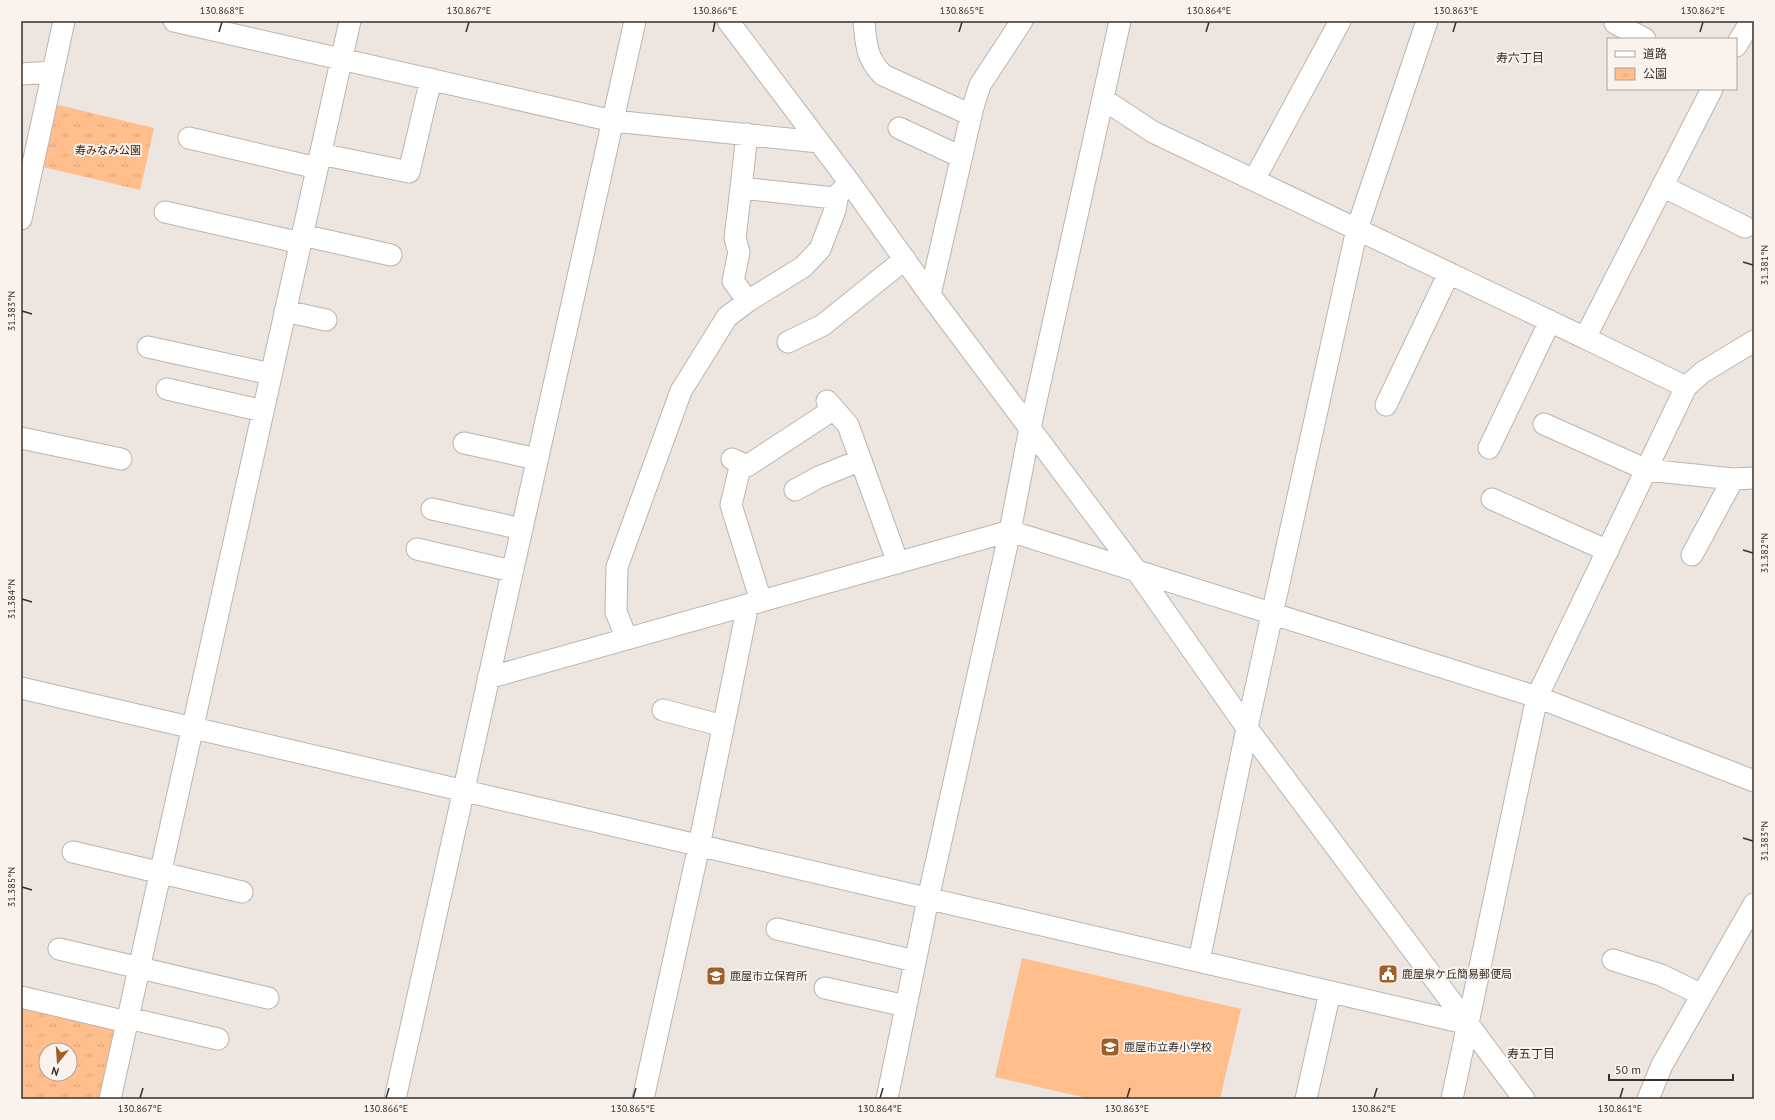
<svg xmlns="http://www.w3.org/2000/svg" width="1775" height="1120" font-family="'PT Sans','Noto Sans JP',sans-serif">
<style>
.park{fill:url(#park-tufts);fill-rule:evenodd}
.pitch{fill:#ffbe8b}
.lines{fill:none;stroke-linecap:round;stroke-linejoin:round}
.minor-casing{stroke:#bbb5b0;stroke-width:23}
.minor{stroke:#fff;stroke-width:21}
.ticks{fill:none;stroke:#33302e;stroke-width:1.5}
.labels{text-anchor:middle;stroke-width:4;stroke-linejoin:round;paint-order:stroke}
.park-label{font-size:11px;fill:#3f2105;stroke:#f9f2ed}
.poi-label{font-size:11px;fill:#33302e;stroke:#f9f2ed;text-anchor:start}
.neighbourhood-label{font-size:12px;fill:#33302e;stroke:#f9f2ed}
.neatline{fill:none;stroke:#33302e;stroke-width:1.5}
.ticks-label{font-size:10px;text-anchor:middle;fill:#33302e}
</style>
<defs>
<pattern id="park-tufts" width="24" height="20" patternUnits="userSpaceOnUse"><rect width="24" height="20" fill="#ffbe8b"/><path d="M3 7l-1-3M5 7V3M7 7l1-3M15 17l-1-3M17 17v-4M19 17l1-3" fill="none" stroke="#dba478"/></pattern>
</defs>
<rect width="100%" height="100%" fill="#ece5e0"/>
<path class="park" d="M54,104L154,128L140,190L39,166Z
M21,1004L117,1026L100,1099H21ZM46,1050H70V1074H46Z"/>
<path class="pitch" d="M1022,958L1241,1009L1220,1099H1091L995,1077Z"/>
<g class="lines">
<defs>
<path id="minor" d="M174,21L613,121L819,142
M728,21L850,183L930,295L1136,570L1247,728L1524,1099
M864,21C866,44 866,58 883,75L971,115
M1615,23L1645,39
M1736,46L1751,21
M21,74L53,72
M1103,99L1153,132L1585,338
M899,128L961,157
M747,134L741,188L834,198L847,186
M189,138L317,168
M320,154L409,172L431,79
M1254,180L1340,21
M1662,186L1745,227
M741,188L735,238L739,252L733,281L748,301
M165,212L301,243
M21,219L64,21
M302,235L391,255
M930,295L973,107L980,85L1022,21
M285,311L326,320
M788,342L823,325L905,259
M148,347L271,374
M1686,387L1703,372L1754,341
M167,389L263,411
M827,401L848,425L898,563
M1386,405L1449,273
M1544,424L1647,470L1733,479L1754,478
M21,438L121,459
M464,443L537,459
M1489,448L1550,321
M732,459L747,466L834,409
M741,463L731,505L761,601
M795,490L819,477L861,460
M1492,499L1608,551
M432,509L522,529
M417,549L512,571
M1692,555L1733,479
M627,639L616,612L617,567L681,391L727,317L748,301L803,267L820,249L835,210L838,194
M488,678L1010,531L1537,697L1754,781
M21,688L1469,1024
M663,710L723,726
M73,852L242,892
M777,929L915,961
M59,949L268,998
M1613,960L1661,975L1702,995
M1199,961L1247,728L1357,229L1427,21
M825,988L906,1006
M21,997L127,1022
M128,1018L218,1039
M110,1099L350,21
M395,1099L635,21
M643,1099L699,846L748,605
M887,1099L928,899L1010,531L1030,428L1120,21
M1306,1099L1330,992
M1452,1099L1537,697L1686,387L1585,338L1712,89
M1648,1099L1662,1065L1754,904"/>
</defs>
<use href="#minor" class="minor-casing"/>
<use href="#minor" class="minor"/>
</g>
<path class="ticks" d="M219,32L222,22M466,32L469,22M713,32L715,22M959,32L962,22M1206,32L1209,22M1453,32L1456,22M1700,32L1703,22M1743,262L1753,265M22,311L32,314M1743,550L1753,553M22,599L32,602M1743,838L1753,841M22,887L32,890M140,1098L143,1088M386,1098L389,1088M633,1098L636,1088M880,1098L883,1088M1127,1098L1130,1088M1374,1098L1377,1088M1620,1098L1623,1088"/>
<defs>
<symbol id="civic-square" viewBox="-11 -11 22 22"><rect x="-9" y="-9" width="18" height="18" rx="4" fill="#9e5f26" stroke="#f9f2ed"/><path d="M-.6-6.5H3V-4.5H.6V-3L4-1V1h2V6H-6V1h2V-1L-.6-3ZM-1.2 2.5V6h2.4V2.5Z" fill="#fff"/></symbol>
<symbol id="school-square" viewBox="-11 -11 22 22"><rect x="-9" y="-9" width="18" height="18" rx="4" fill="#9e5f26" stroke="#f9f2ed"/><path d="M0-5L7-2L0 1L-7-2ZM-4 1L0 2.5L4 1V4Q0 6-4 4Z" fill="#fff"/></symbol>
</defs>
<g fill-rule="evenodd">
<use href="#civic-square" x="1377" y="963" width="22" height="22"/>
<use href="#school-square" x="705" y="965" width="22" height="22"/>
<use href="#school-square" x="1099" y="1036" width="22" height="22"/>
</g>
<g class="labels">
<g class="park-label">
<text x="108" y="154">寿みなみ公園</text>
</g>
<g class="poi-label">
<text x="1402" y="978">鹿屋泉ケ丘簡易郵便局</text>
<text x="730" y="980">鹿屋市立保育所</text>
<text x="1124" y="1051">鹿屋市立寿小学校</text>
</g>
<g class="neighbourhood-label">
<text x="1520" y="62">寿六丁目</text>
<text x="1531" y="1058">寿五丁目</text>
</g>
</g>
<rect width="1775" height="1120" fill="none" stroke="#f9f2ed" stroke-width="44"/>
<rect x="1607" y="38" width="130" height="52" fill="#f9f2ed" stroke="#aaa4a1"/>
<rect x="1615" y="51" width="20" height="6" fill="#ffffff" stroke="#aaa4a1"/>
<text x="1643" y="58" font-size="12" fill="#33302e">道路</text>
<rect x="1615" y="68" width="20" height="12" fill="url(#park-tufts)" stroke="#aaa4a1"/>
<text x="1643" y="78" font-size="12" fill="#33302e">公園</text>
<g transform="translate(58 1062) rotate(197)"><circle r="19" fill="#f9f2ed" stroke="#aaa4a1"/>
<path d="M0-3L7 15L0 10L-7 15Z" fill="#9e5f26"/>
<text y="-6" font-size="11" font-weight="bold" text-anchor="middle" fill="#33302e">N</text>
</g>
<path d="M1609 1074v6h124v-6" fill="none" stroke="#33302e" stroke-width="2"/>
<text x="1615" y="1074" font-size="12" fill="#33302e" stroke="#f9f2ed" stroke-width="3" paint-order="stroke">50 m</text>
<rect x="22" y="22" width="1731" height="1076" class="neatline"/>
<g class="ticks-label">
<text x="222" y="14">130.868°E</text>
<text x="469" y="14">130.867°E</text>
<text x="715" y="14">130.866°E</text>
<text x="962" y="14">130.865°E</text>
<text x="1209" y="14">130.864°E</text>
<text x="1456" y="14">130.863°E</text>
<text x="1703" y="14">130.862°E</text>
<text transform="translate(1764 265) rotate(-90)" y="4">31.381°N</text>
<text transform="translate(11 311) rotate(-90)" y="4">31.383°N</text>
<text transform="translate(1764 553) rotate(-90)" y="4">31.382°N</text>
<text transform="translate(11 599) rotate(-90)" y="4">31.384°N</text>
<text transform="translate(1764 841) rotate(-90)" y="4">31.383°N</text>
<text transform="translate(11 887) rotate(-90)" y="4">31.385°N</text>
<text x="140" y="1112">130.867°E</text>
<text x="386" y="1112">130.866°E</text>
<text x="633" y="1112">130.865°E</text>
<text x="880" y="1112">130.864°E</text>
<text x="1127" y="1112">130.863°E</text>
<text x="1374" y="1112">130.862°E</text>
<text x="1620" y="1112">130.861°E</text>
</g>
</svg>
